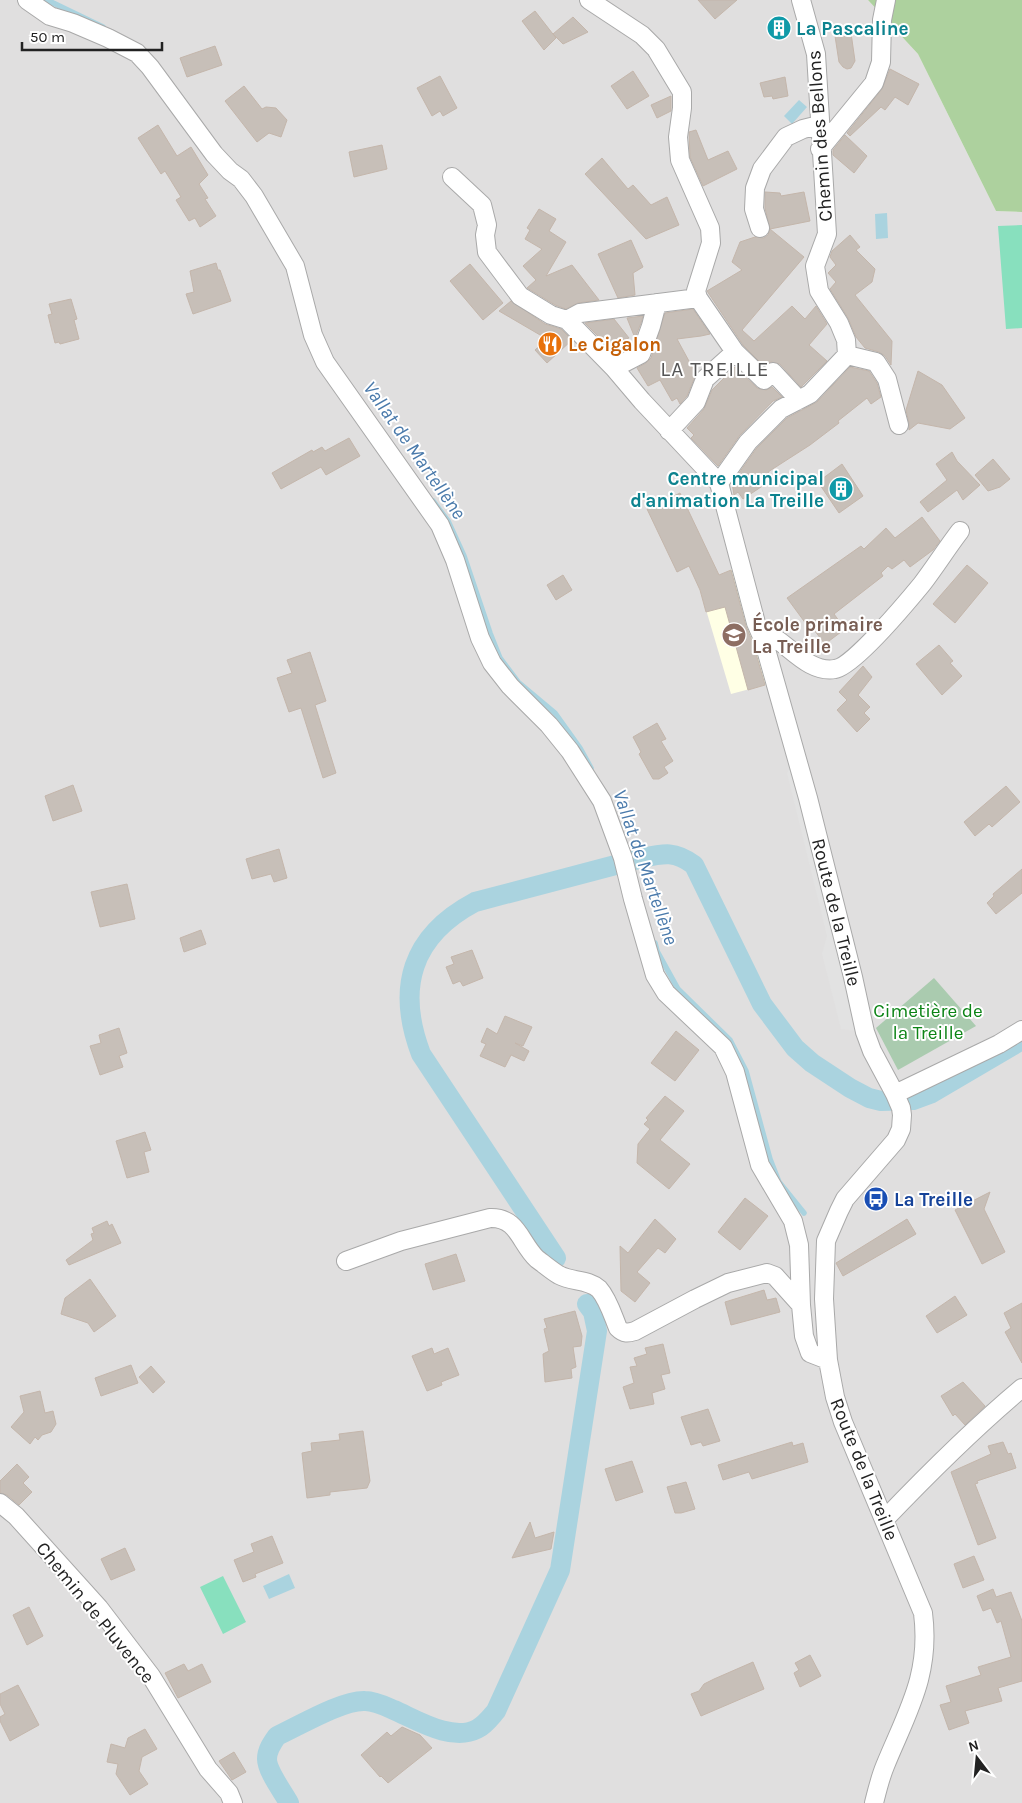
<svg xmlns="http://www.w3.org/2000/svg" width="1022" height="1803" font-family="Karla,sans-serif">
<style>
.residential{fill:#e0dfdf}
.education{fill:#ffffe5}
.forest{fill:#add19e}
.cemetery{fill:#aacbaf}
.pitch{fill:#88e0be}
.parking{fill:#e2e2e2}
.water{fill:#aad3df}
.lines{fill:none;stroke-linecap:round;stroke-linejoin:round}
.stream{stroke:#aad3df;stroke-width:5.5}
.canal{stroke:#aad3df;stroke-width:20}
.building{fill:#c7bfb8;stroke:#c4b6ab}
.street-casing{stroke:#a9a9a9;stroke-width:20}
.street{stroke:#fff;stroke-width:18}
.labels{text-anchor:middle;stroke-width:4;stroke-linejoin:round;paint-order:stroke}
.culture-label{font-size:19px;font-weight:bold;fill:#0d838f;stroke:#fff;text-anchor:start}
.street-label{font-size:19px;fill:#222;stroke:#fff}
.food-label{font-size:19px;font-weight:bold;fill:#c56008;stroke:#fff;text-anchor:start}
.education-label{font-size:19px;font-weight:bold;fill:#785e54;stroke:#fff;text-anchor:start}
.park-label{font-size:19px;fill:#0c8416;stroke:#fff}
.transit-label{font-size:19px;font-weight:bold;fill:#164399;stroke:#fff;text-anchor:start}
.water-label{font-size:20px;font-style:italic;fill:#4a7aab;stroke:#fff}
.quarter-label{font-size:21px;letter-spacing:1px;fill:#555;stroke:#fff}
</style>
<rect width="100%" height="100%" fill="#f2efe9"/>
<path class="residential" d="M0,0H868L918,54L996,211L1022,212V1803H0Z"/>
<path class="education" d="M736,567L769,684L731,694L699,586Z"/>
<path class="forest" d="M868,0H1022V212L996,211L918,54Z"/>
<path class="cemetery" d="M934,978L976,1026L898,1070L876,1028Z"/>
<path class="pitch" d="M1022,225V328L1006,329L998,226Z
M223,1576L246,1622L223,1634L200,1587Z"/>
<path class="parking" d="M796,756L865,1032L841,1029L822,954L827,936L787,773Z"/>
<path class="water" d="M799,100L807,107L792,124L784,116Z
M887,213L888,238L876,239L875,214Z
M289,1574L295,1588L269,1599L263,1586Z"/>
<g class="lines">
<path class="stream" d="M47,0L103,27
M433,501L448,521L464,556L490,633L500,658L518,682L555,713L580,748L591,768
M655,943L657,951L678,989L730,1040L746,1071L770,1159L779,1182L804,1213"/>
<path class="canal" d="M556,1258L421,1054C396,988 411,936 475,902L642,858C665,853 675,851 694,865L762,1004L795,1048L812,1063L850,1088L869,1098L881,1101L913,1100L932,1093L1022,1040
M289,1803C283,1792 267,1771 267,1759C267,1750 272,1743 277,1736C299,1726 342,1700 365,1701C375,1701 385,1706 394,1710C417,1720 452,1742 477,1729C485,1725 490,1718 496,1711L560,1570L597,1331L593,1312L587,1304"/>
</g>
<path class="building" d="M698,0H737L715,19Z
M535,11L556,38L544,50L522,21Z
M573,17L588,32L563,44L553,34Z
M851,33L855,61L851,68L847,69L843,67L839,62L835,36Z
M215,46L222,65L187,77L180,58Z
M890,69L919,84L908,105L895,97L885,110L881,107L850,136L847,133L882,89Z
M633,71L649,96L627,109L611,86Z
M440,76L457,108L443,116L440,111L432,116L417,88Z
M785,77L788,96L773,99L772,96L764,97L760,83Z
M244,86L262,109L266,107L276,108L287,120L281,137L269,133L257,142L225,101Z
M671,96V111L657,118L651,105Z
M158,125L177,156L191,147L208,175L199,184L208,198L205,199L216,216L200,227L195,218L189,221L176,200L181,197L165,171L161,174L138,138Z
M696,130L708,160L728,151L737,169L703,186L690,157L689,132Z
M845,135L867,156L854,173L833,155V150Z
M382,145L387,169L354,177L349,152Z
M602,158L628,189L633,185L651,205L667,197L679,225L646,239L585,174Z
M765,192L780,193L781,196L804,192L810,221L770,229L765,208Z
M539,209L556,219L549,231L566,242L546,276L572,265L599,300L578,303L566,309L555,305L527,288L536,280L523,266L542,249L525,239L530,230L527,228Z
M770,229L804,257L742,330L754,341L792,306L805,319L816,306L827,324L809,345L827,361L801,387L780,364L771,362L764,366L743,345L707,291L742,270L732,262L740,242L755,237L764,238L768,235Z
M850,235L860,247L856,250L875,269L872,282L855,295L892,341L891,365L885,356L879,352L865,348L856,337L848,318L830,289L836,282L828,273L836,265L830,257L832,251Z
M631,240L643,267L633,273L635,295L618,298L598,254Z
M216,263L218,270H220L231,301L193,314L186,294L194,292L190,271Z
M470,264L503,303L483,320L450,281Z
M71,299L77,319L74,320L79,339L60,344L59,342L55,343L48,315L52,314L49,304Z
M511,301L545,324L561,329L572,340L547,363L535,350L547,339L499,311Z
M693,309L710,334L701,336L677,339L696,374L687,396L680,404L677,398L672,401L660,380L648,386L637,368L646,363L651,358L665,313Z
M643,316L641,323L635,338L627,318Z
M614,319L629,338L607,345L585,323Z
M735,367L757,388L766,390L772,387L782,397L773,401L740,435L718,466L691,438L694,435L687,428L704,409L712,390Z
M850,367L869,371L877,383L881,397L871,404L867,398L838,421L839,423L810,445L768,472L773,479L743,499L738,492L734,495L732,483L756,449L787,418L817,402Z
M918,371L942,385L965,418L950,429L918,423L909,430V423L906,410Z
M349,438L360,456L326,475L321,467L281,489L272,473L312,450L313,452L322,447L325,451Z
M952,452L957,461L980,485L963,500L957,490L928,512L920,502L947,480L936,464Z
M993,459L1010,479L1000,487L988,491L975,475Z
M842,464L863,496L839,513L818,482Z
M680,493L719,575L731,570L746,626L753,643L765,685L748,690L725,607L706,612L700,590L689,566L677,572L647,509Z
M922,517L940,541L933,550L910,567L904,560L892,569L888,566L881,573L883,576L834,614L845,629L825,644L814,630L812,632L787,598L861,546L864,549L886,528L895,538Z
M967,565L988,583L955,623L933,604Z
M563,575L572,590L556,600L547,585Z
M939,645L953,661L950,663L962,676L942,695L916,664Z
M310,652L326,701L315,705L336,773L323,778L301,708L289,712L277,678L292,673L287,660Z
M863,666L872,677L858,695L870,707L864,713L870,719L857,732L837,710L847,700L839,692Z
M657,723L666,739L661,741L673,761L664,767L668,773L659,779H653L639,754L641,752L633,737Z
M73,785L82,811L53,821L45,796Z
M1006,786L1020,802L992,827L989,824L975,836L964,822Z
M279,849L287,878L274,882L271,874L252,879L246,859Z
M1022,869V893L996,914L987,903L994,896L993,894Z
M127,884L135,919L100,927L91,892Z
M201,930L206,944L184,952L180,938Z
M472,950L483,978L463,986L460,981L453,984L446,967L454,964L451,957Z
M505,1016L532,1027L523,1046L515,1043L529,1051L524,1061L511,1055L505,1067L480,1056L486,1044L481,1042L487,1028L497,1034Z
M119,1028L127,1053L119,1056L123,1067L100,1075L90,1046L101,1043L99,1035Z
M676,1031L699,1050L675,1081L651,1063Z
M665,1096L684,1111L660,1140L690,1164L669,1189L637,1163L638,1144L650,1129L644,1124L648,1120L646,1118Z
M145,1132L151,1150L144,1152L149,1172L127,1178L116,1141Z
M990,1192L984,1209L1005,1252L982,1264L955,1210Z
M745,1198L768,1216L740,1250L718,1232Z
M655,1219L676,1239L665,1253L658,1248L637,1272L650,1283L635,1302L621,1291L620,1246L628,1253Z
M907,1219L916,1234L843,1276L836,1263Z
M107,1221L109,1226L112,1224L121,1243L69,1265L66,1260L93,1240L91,1234L94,1233L92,1228Z
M456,1254L465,1281L433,1290L425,1264Z
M90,1279L116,1316L94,1332L88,1323L61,1314L65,1298Z
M764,1290L767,1300L776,1298L780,1312L731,1325L725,1302Z
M955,1296L967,1315L937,1333L926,1316Z
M1022,1303V1363L1005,1332L1011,1328L1004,1313Z
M575,1311L582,1336L581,1346L573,1347L576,1367L571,1369L572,1378L545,1382L543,1354L549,1351L544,1329L547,1328L544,1319Z
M663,1344L670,1373L661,1375L665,1389L652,1393L654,1404L630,1409L623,1387L634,1383L630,1367L637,1366L634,1358L647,1354L645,1348Z
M432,1348L434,1354L448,1348L459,1375L441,1382L442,1385L427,1391L412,1356Z
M131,1365L138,1383L101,1396L95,1378Z
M151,1366L165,1382L153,1393L139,1377Z
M963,1382L985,1406L965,1425L955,1414L953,1416L941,1396Z
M40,1391L45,1413L53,1411L56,1424L51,1432L42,1435L38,1440L35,1437L30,1444L11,1427L24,1412L20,1396Z
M708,1409L720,1441L703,1446L701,1442L691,1445L681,1417Z
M363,1431L370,1481L367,1488L330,1492V1495L307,1498L302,1453L312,1451L311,1443L340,1440L339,1434Z
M792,1442L793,1446L803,1443L808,1462L752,1479L749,1472L723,1480L718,1465Z
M1003,1442L1008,1454L1011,1453L1016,1468L977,1481L978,1483L975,1484L996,1538L978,1545L951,1472L991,1454L988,1446Z
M632,1461L643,1492L616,1501L605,1469Z
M17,1464L29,1477L23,1483L32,1492L19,1505L7,1495L0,1493V1481Z
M686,1482L695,1509L681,1513H675L667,1487Z
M530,1522L535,1538L554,1532L551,1549L512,1558Z
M272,1536L283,1563L255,1574L256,1577L243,1582L234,1560L254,1552L251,1544Z
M125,1548L135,1570L111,1580L101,1559Z
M974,1556L984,1580L963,1588L954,1564Z
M993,1589L996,1597L1011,1592L1022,1621V1681L998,1688L1002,1701L965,1711L969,1723L949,1730L940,1705L951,1702L946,1686L981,1675L978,1667L1011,1657L1001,1621L997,1623L991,1608L983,1611L977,1596Z
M29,1607L43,1636L27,1645L13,1615Z
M810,1655L821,1676L800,1687L794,1673L799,1670L795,1663Z
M753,1662L764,1689L701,1716L691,1694L699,1691L704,1684L714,1679Z
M184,1664L188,1671L202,1664L211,1682L178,1698L165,1673Z
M18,1685L39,1725L10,1741L0,1721V1717L5,1714L0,1704V1694Z
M402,1727L420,1735L432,1748L388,1783L381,1776L380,1777L361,1755L387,1732L391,1736Z
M145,1729L157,1749L142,1757L139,1771L148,1784L130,1795L116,1774L118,1764L107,1762L111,1744L125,1748L128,1738Z
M234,1752L246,1772L232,1780L219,1761Z"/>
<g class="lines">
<defs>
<path id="street" d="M27,0L50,16L73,23L108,38L137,53L150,67L214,154L230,171L241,179L254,196L295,266L313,335L325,362L440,525L455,560L480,638L492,663L510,686L549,725L570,751L602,801L623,858L633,899L655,975L666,993L723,1047L735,1072L760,1165L793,1221L799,1245L801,1305L804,1336L810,1353L828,1360
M801,0L816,54L827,234L815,266L819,291L839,323L846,340L847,355
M820,149L874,83L881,62L882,20L886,0
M452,177L482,205L487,225L485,235L487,252L520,296L551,315L567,320L614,368L642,401L719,483L756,623L763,639L808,798L853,977L865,1032L872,1051L895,1094L901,1108L902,1115L901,1129L896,1140L845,1199L839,1211L826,1241L824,1299L828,1360L835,1397L843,1422L923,1613C931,1675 907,1712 885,1766C880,1778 877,1791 874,1803
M760,228L754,209L755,188L762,169L786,137L803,129L819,125
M567,320L580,313L698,298L696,291L711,243L710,228L680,160L678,137L682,108V92L656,49L642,35L589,0
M735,352L764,380L773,372L799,400
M847,355L876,362L887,379L899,425
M614,368L641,354L651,326L657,303
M669,431L696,402L705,379L735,352L698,298
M719,483L748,442L781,409L810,394L847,355
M763,639L775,638C793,650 811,673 835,669C853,667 908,601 922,584C935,567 947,548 960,531
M895,1094L999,1044L1022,1030
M346,1261L401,1241L490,1218C518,1217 520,1243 537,1259C544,1264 552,1271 559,1275C572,1282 588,1279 599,1289C608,1299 613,1316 618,1328C624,1334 628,1333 635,1331L695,1299L728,1283L767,1273L775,1276L801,1305
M0,1503L16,1516L99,1608L151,1676L208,1769L229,1793L233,1803
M884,1520C928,1474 973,1429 1022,1388"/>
</defs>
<use href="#street" class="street-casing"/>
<use href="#street" class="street"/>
</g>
<defs>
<symbol id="building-disc" viewBox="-11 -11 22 22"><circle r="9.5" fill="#0f9aa8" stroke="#fff"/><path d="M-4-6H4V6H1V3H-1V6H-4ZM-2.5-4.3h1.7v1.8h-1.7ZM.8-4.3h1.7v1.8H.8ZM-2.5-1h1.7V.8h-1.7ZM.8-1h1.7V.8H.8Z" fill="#fff"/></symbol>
<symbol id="restaurant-disc" viewBox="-11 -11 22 22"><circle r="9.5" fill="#e8710a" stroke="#fff"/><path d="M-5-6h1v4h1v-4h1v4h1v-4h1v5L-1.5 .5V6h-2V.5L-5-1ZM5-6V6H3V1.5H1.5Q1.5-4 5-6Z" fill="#fff"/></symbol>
<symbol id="school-disc" viewBox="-11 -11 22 22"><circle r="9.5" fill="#8d6e63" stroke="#fff"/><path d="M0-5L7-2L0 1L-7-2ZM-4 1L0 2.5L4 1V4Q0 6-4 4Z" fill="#fff"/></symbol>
<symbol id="bus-disc" viewBox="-11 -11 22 22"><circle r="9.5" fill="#1a4fb4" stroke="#fff"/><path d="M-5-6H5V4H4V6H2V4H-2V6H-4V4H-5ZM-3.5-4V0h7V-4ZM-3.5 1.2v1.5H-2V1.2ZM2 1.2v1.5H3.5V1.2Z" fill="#fff"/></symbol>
</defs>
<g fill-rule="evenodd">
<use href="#building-disc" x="765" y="14" width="28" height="28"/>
<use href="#restaurant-disc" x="536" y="330" width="28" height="28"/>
<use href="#building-disc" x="827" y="475" width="28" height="28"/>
<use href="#school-disc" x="720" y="621" width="28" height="28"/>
<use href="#bus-disc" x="862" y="1185" width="28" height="28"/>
</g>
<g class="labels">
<g class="culture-label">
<text x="796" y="35">La Pascaline</text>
<text x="824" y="485" text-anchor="end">Centre municipal<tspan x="824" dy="22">d'animation La Treille</tspan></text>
</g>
<g class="street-label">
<text transform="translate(819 136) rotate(-94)" y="7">Chemin des Bellons</text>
<text transform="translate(837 912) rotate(76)" y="7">Route de la Treille</text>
<text transform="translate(865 1469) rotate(68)" y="7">Route de la Treille</text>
<text transform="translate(96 1612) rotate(51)" y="7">Chemin de Pluvence</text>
</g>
<g class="food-label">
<text x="568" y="351">Le Cigalon</text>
</g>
<g class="education-label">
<text x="752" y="631">École primaire<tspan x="752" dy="22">La Treille</tspan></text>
</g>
<g class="park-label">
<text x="928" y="1017">Cimetière de<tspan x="928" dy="22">la Treille</tspan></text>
</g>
<g class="transit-label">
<text x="894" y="1206">La Treille</text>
</g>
<g class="water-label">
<text transform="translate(415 450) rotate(55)" y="7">Vallat de Martellène</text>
<text transform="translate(646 867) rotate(71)" y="7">Vallat de Martellène</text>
</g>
<g class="quarter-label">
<text x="715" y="376">LA TREILLE</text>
</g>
</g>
<g transform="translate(977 1758) rotate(344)" stroke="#ffffff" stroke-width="4" paint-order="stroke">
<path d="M0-4L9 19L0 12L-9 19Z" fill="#222222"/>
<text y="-8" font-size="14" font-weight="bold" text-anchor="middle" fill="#222222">N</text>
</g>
<path d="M22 42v8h140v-8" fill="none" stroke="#222222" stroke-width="2.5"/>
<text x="30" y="42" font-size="15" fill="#222222" stroke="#ffffff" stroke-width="4" paint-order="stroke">50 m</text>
</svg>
